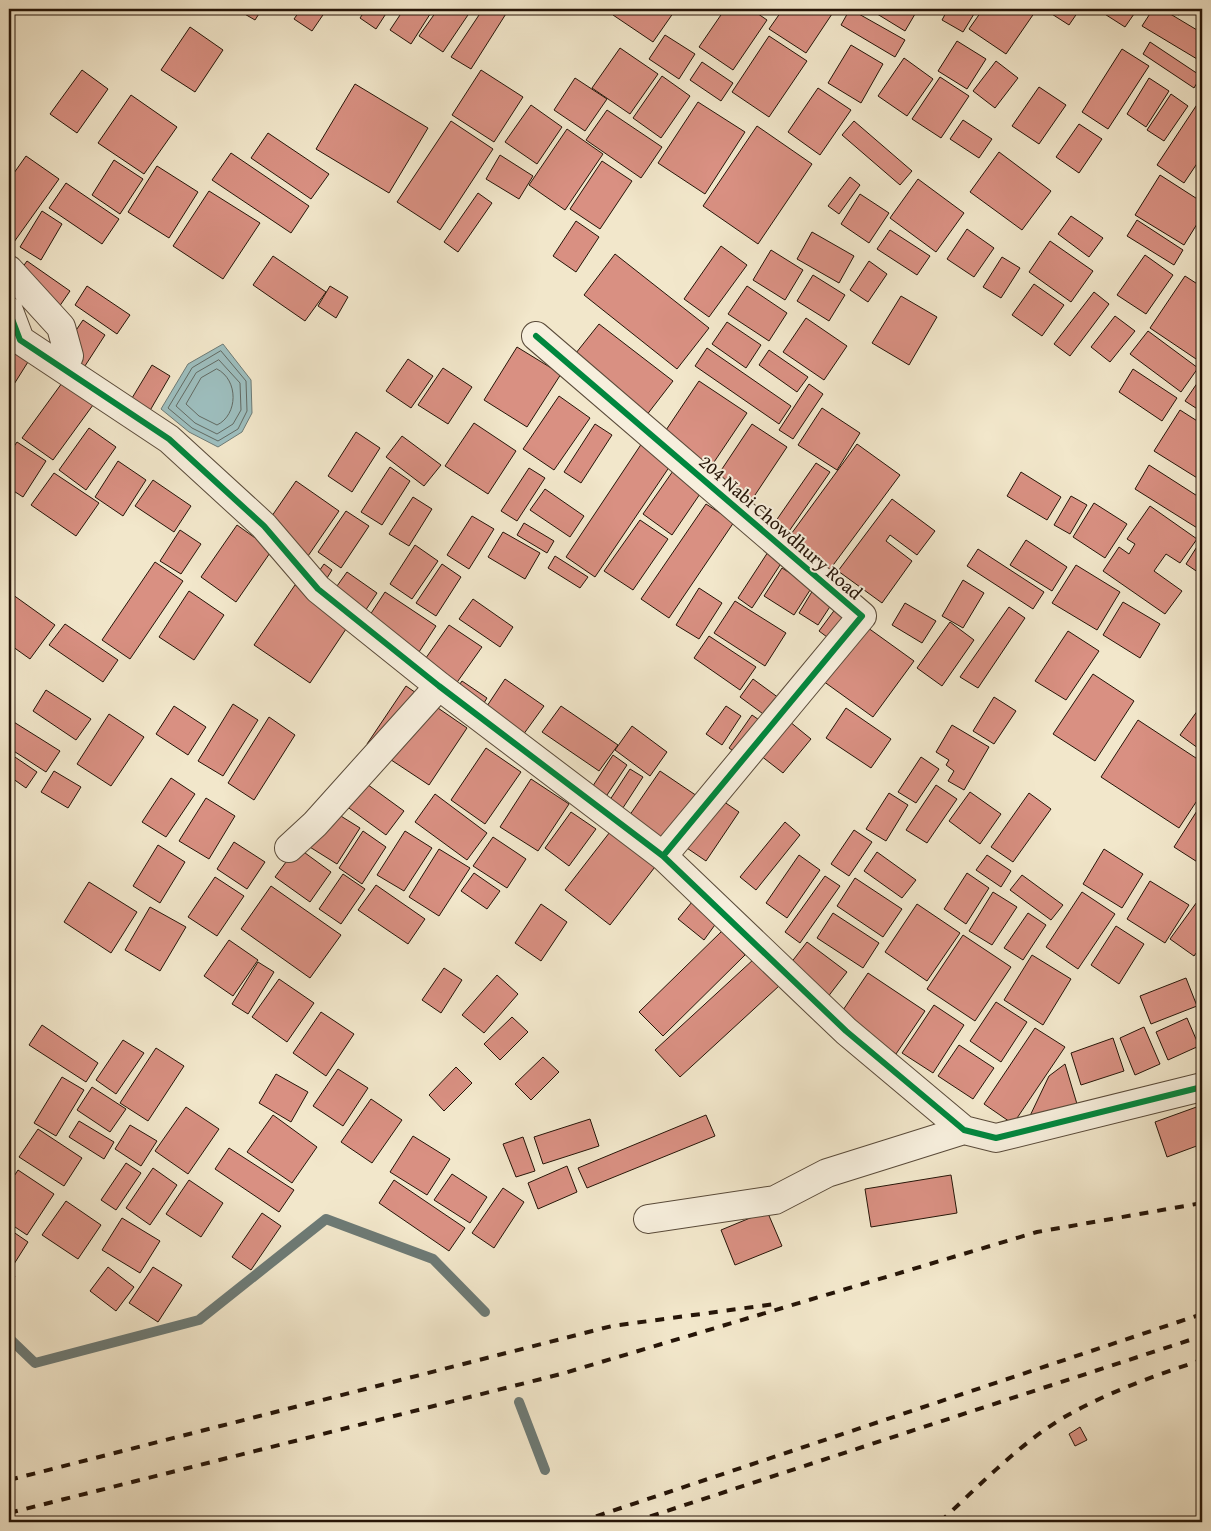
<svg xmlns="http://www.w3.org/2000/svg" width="1211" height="1531" font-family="'Gentium Book Plus',serif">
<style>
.water{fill:#9dbebe;stroke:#6d7a75}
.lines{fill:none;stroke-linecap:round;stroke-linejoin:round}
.shore{stroke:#626a63;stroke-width:1}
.stream{stroke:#6d7a75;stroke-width:10}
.building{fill:#d99082;stroke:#261508}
.minor-casing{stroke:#594a39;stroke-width:30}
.minor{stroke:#f7efdd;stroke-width:28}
.rail{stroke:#261508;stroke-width:4;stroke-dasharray:9 9;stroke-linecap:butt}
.cycleway-casing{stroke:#f7efdd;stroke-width:9}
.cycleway{stroke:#00873e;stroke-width:6}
.labels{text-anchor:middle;stroke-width:4;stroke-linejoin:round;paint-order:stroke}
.street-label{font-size:19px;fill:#261508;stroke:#f7efdd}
</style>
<rect width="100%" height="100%" fill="#f2e7cb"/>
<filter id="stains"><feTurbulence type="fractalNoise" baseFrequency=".004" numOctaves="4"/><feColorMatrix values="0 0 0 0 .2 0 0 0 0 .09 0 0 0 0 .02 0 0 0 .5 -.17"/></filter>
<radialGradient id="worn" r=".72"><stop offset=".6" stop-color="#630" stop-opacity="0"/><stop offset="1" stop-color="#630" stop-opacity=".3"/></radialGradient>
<path class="water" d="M223,344L251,380L252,413L242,432L218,447L189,432L161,409L188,364Z"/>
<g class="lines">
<path class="shore" d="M221,351L246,381L247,411L238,429L218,441L192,428L168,408L192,368Z
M219,360L240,383L241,410L233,424L217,434L195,423L176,406L196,373Z
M217,369C239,380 238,415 217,425L199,416L186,404L201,378Z"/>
<path class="stream" d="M9,1338L35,1363L199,1320L326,1219L433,1259L485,1312
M519,1402L545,1470"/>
</g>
<path class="building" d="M236,9H262L255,20Z
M301,9H327L312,31L294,19Z
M366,9H389L376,29L360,18Z
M404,9H429L432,11L411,44L390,30Z
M438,9H472L443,52L419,36Z
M483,9H509L471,69L451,57Z
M618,9H676L653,42L613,15Z
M725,9H751L767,20L733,70L699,47Z
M783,9H830L834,11L806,53L769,29Z
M850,9L905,40L895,57L841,25Z
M869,9H918L905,31Z
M948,9H977L963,32L942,20Z
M983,9H1037L1006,54L969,29Z
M1044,9H1080L1069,25Z
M1102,9H1127L1134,14L1125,27L1100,11Z
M1153,9H1162L1202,33V62L1142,26Z
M1169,9H1183L1179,15Z
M190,27L223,50L195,92L161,70Z
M665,35L695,54L679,79L649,59Z
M769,36L807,61L769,117L732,92Z
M957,41L986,59L967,89L938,71Z
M1150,42L1201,76L1194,88L1143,54Z
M851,45L883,64L861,103L828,83Z
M620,48L658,74L630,114L592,88Z
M1122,49L1149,66L1108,129L1082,112Z
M904,58L933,79L907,116L878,96Z
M996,61L1018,78L995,108L973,91Z
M702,62L733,83L721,101L690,80Z
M82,70L108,89L77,133L50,114Z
M481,70L523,97L494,142L452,115Z
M662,76L690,96L661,138L633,118Z
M940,77L969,96L941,138L912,119Z
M575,78L607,99L585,131L554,110Z
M1149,78L1169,91L1146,127L1127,114Z
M355,84L428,128L389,193L316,149Z
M1039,87L1066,105L1039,144L1012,126Z
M818,88L851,110L820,155L788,132Z
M1171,94L1188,106L1164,141L1147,130Z
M131,95L177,127L144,174L98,143Z
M1202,97V156L1184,183L1157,165Z
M698,102L745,132L705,194L658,163Z
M531,105L562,127L537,164L505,142Z
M607,110L662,147L641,178L586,140Z
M963,120L992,139L979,158L950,139Z
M451,121L493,149L440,230L397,202Z
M854,121L912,171L900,185L842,135Z
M1079,124L1102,139L1079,173L1056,157Z
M757,126L812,164L758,244L703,206Z
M567,129L603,154L565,210L529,185Z
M268,133L329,174L311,199L251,158Z
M999,152L1051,191L1022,230L970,192Z
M231,153L309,206L291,233L212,180Z
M500,155L533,176L519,199L486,179Z
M26,156L59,179L9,249V180Z
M114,160L143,179L120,214L92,195Z
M602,161L632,181L600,229L570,209Z
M157,166L198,192L169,238L128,212Z
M1160,175L1202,202V216L1184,245L1135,215Z
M850,177L860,185L839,214L828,206Z
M918,179L964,213L936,252L890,218Z
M66,183L119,219L102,244L49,208Z
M209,191L260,223L223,279L173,246Z
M478,193L492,203L458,252L444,242Z
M860,194L889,213L869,243L841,224Z
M42,211L62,224L41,260L20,247Z
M1071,216L1103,238L1089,257L1058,234Z
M1137,220L1183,250L1174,265L1127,236Z
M576,221L599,237L576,272L553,256Z
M967,229L994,248L974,277L947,259Z
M890,230L930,256L917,275L877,249Z
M812,232L854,256L839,283L797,259Z
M1050,241L1093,271L1071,302L1029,272Z
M721,246L747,265L709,317L684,299Z
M771,250L803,270L785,300L753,280Z
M615,254L709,328L677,369L584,295Z
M1145,255L1173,275L1146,314L1117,295Z
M273,256L326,292L305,321L253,285Z
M1002,257L1020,268L1001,298L983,287Z
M27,261L70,291L50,320L9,291V286Z
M869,261L887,274L868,302L850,290Z
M813,275L845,295L829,321L797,301Z
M1185,276L1202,287V363L1150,328Z
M1034,284L1064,305L1042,336L1012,315Z
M87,286L130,315L117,334L75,305Z
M330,286L348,297L336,318L318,306Z
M747,286L787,313L769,341L728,314Z
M1094,292L1109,304L1070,356L1054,344Z
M901,296L937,317L909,365L872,343Z
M1115,316L1135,331L1110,362L1091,347Z
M806,318L847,346L824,380L783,352Z
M83,320L105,335L83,369L60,354Z
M727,322L761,345L746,368L712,344Z
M599,324L673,381L646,416L572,358Z
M1148,331L1198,368L1181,392L1130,354Z
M9,339L33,354L11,389L9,387Z
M517,347L561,374L527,427L484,400Z
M707,348L791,406L779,424L695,366Z
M769,350L808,377L797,392L759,365Z
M408,359L433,376L411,408L386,391Z
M152,365L170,376L148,414L129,403Z
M443,368L472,387L448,424L418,405Z
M1133,369L1177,398L1162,421L1119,392Z
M1200,379L1202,380V412L1185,401Z
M699,381L747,413L708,471L660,439Z
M62,383L93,405L53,460L22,438Z
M809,384L823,394L793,439L779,430Z
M559,396L590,418L554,470L523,449Z
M822,408L860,433L837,470L798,445Z
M1180,410L1202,424V481L1154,451Z
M474,423L516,451L488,494L445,466Z
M595,424L612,435L581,483L564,472Z
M752,424L787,447L751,501L716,478Z
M89,428L116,447L86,490L59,470Z
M356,432L380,448L352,492L328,476Z
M402,436L441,465L424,486L386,457Z
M17,442L46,461L23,497L9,488V454Z
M642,443L672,463L595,577L566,557Z
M857,444L900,475L828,572L786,541Z
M118,461L146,480L123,516L95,497Z
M816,463L830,472L785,537L771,528Z
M1149,465L1202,499V531L1135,489Z
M390,467L410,481L382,525L361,512Z
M529,468L545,478L517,521L501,511Z
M673,471L702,491L672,535L643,514Z
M1021,472L1061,497L1047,520L1007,496Z
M54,473L99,503L76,536L31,505Z
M153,480L191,506L174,532L135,506Z
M296,481L339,511L308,556L265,526Z
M545,489L584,516L570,537L530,510Z
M1071,496L1087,505L1070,534L1054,525Z
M413,497L432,509L409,546L389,534Z
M892,499L935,531L917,555L890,535L886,541L912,561L882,603L838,571Z
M1094,503L1127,524L1105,558L1073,537Z
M706,504L734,522L669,618L641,599Z
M1150,506L1197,539L1180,563L1166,554L1154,571L1182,591L1165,614L1103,571L1119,547L1129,554L1135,544L1127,539Z
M346,511L369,526L341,568L318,552Z
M472,516L494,529L469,569L447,555Z
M640,520L668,539L633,590L604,571Z
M524,523L554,541L547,553L517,535Z
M237,525L272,550L236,602L201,577Z
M180,530L201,544L181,574L160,561Z
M503,532L540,553L525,579L488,557Z
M1026,540L1067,567L1052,591L1010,565Z
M415,545L438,561L412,599L390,584Z
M1198,545L1202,548V575L1186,564Z
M978,549L1044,592L1033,609L967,566Z
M768,552L782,562L752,608L738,598Z
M555,556L588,577L580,588L548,568Z
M155,562L183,581L130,659L102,640Z
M324,564L332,570L322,586L313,580Z
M442,564L461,577L436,616L416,603Z
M1076,565L1120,592L1097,630L1052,603Z
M782,568L812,587L794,615L764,596Z
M347,572L377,593L363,614L332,593Z
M963,580L984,593L963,628L942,616Z
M295,585L350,623L310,683L254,645Z
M699,588L722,603L699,639L676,625Z
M813,590L833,602L818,625L799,613Z
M189,591L224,615L194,660L159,637Z
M9,592L55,625L30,659L9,644Z
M385,592L436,626L417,655L366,621Z
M473,599L513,627L500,647L459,619Z
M735,601L786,633L765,666L714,633Z
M1123,602L1160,624L1140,658L1103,635Z
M905,603L936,621L922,643L892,625Z
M1009,607L1025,618L978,688L960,677Z
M836,608L852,620L835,643L819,631Z
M950,622L974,640L942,686L917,668Z
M65,624L118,660L103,682L49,645Z
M449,625L482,647L453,688L421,665Z
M864,625L914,661L873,717L823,681Z
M1068,631L1099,651L1066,700L1035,681Z
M709,636L756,667L740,690L694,658Z
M1093,674L1134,701L1095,761L1053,734Z
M505,679L544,706L523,735L485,709Z
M753,679L783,701L770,719L740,697Z
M462,681L487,698L479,711L453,694Z
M406,686L467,728L429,785L367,744Z
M46,690L91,719L76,740L33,711Z
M994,697L1016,711L994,744L973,731Z
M233,704L258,720L223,776L198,761Z
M174,706L206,727L188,755L156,734Z
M561,706L618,745L599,771L542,732Z
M726,706L741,716L722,745L706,734Z
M846,708L891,739L871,768L826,738Z
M1198,710L1202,713V751L1180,735Z
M109,714L144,737L111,786L77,764Z
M752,715L762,722L739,755L729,748Z
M269,717L295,735L254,800L228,783Z
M784,717L811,739L783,773L756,752Z
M9,719L60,751L46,772L9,748Z
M1138,720L1202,762V793L1179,828L1101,777Z
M952,725L989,747L964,790L948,781L954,771L946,765L949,760L936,752Z
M632,726L667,752L650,776L615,750Z
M486,748L521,772L485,824L451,800Z
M9,753L37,772L26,788L9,776Z
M613,755L627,765L601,804L587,795Z
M921,757L939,769L916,803L898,792Z
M630,769L643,777L617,817L604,809Z
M54,771L81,787L68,808L41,792Z
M349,771L404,811L386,835L331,795Z
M660,771L700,798L668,846L627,819Z
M171,778L195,794L166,837L142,822Z
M531,779L569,804L538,851L500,827Z
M936,785L957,799L927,843L906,830Z
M970,792L1001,814L980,844L949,821Z
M889,793L908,805L886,841L866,829Z
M1029,793L1051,809L1013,862L991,847Z
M435,794L487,833L467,860L415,822Z
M714,795L739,812L706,861L681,844Z
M206,798L235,816L209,859L179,841Z
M1202,803V865L1174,847Z
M328,808L360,828L337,864L305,844Z
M571,812L596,829L569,866L545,848Z
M785,822L800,835L756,890L740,877Z
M613,828L658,863L610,925L565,890Z
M854,830L872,842L849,876L831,864Z
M363,831L386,847L362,884L339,868Z
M405,831L432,848L404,891L377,875Z
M493,837L526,859L507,888L473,866Z
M234,842L265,862L247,889L217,869Z
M158,845L185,862L160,903L133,886Z
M297,847L331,872L310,902L275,877Z
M439,849L470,868L439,916L409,897Z
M1104,849L1143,874L1122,908L1083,884Z
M877,852L916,880L902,898L864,871Z
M799,855L820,870L787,918L766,903Z
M987,855L1011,871L1001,887L976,870Z
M474,873L500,891L487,909L461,891Z
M967,873L989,888L966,924L944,909Z
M343,874L365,889L341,924L319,909Z
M1022,875L1063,905L1051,920L1010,890Z
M825,876L840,886L800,943L785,932Z
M215,877L244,896L217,936L188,917Z
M855,878L902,909L883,937L837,906Z
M1150,881L1189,905L1165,943L1127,919Z
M89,882L137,912L111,953L64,922Z
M376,885L425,919L408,944L358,910Z
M271,886L341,935L310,978L241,929Z
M993,892L1017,907L992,945L969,931Z
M1082,892L1115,914L1078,969L1046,947Z
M1202,895V945L1194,956L1170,939Z
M692,902L717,922L704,940L678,919Z
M541,904L567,922L541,961L515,943Z
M917,904L960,933L927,981L885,952Z
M150,907L186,927L160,971L125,950Z
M833,913L879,943L863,968L817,938Z
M1028,913L1046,925L1023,960L1004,948Z
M1116,926L1144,944L1119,984L1091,965Z
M722,931L745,955L663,1036L639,1012Z
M963,935L1011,967L975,1021L927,989Z
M229,940L258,960L233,996L204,976Z
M807,942L847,972L827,998L787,968Z
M1032,955L1071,979L1043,1025L1004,1000Z
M754,959L779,986L680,1077L655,1050Z
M258,962L274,972L248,1014L232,1004Z
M444,968L462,980L441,1013L422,1000Z
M868,973L925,1011L896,1054L839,1016Z
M497,975L518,994L484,1033L462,1015Z
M1186,978L1197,1006L1151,1024L1140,996Z
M279,979L314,1003L287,1042L252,1017Z
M996,1002L1027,1022L1001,1062L970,1041Z
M934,1005L964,1025L933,1073L902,1053Z
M321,1012L354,1034L326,1076L293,1053Z
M512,1017L528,1032L500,1060L484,1044Z
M1187,1018L1199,1046L1168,1060L1156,1032Z
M42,1025L98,1063L86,1082L29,1045Z
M1144,1027L1160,1064L1135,1075L1120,1038Z
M1035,1028L1065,1047L1013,1124L984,1104Z
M1113,1038L1124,1071L1081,1085L1071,1053Z
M123,1040L144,1053L116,1094L96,1080Z
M959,1045L994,1068L973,1099L938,1076Z
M156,1048L184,1066L148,1121L120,1103Z
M543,1057L559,1072L531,1100L515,1084Z
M1065,1064L1077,1104L1028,1120L1049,1076Z
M456,1067L472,1083L444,1111L429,1095Z
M338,1069L368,1088L343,1126L313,1106Z
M276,1074L308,1092L291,1122L259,1103Z
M62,1077L84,1090L56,1136L34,1123Z
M92,1087L126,1109L110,1132L77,1110Z
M371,1099L402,1120L372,1163L341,1142Z
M1202,1105V1144L1167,1157L1155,1122Z
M186,1107L219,1129L188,1174L155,1151Z
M273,1115L317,1147L292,1183L247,1152Z
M706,1115L715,1136L587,1188L578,1168Z
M590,1119L599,1146L543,1164L534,1137Z
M79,1121L114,1142L104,1159L69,1137Z
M130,1125L157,1141L141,1166L115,1149Z
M38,1129L82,1158L64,1186L19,1157Z
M413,1136L450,1159L427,1195L390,1172Z
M523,1137L535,1171L516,1177L503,1144Z
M229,1148L294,1190L279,1212L215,1169Z
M126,1163L141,1173L116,1210L101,1200Z
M567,1166L577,1192L538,1209L528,1183Z
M153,1168L177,1185L150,1225L126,1208Z
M18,1170L54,1194L27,1235L9,1223V1184Z
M452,1174L487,1197L470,1223L434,1200Z
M951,1175L957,1213L871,1227L865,1189Z
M189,1180L223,1203L201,1237L166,1214Z
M394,1180L465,1228L449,1251L379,1203Z
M503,1188L524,1202L494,1248L472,1233Z
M66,1201L101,1225L78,1259L42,1235Z
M767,1211L782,1246L735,1265L721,1230Z
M262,1213L281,1226L251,1270L232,1257Z
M122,1218L160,1241L140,1273L102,1250Z
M9,1229L28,1242L14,1264L9,1260Z
M108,1267L134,1287L116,1311L90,1291Z
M153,1267L182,1285L158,1322L129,1303Z
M9,1272L15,1276L9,1285Z
M1080,1427L1087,1440L1075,1446L1069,1434Z"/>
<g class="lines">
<defs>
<path id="minor" d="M9,270L61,327L69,356
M9,311L20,340L169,439L264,526L318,589L439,686L663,856L846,1031L964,1130L996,1138L1202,1087
M536,336L862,616L663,856
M289,848L315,824L439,686
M648,1219L775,1200L827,1173L964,1130"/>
</defs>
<use href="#minor" class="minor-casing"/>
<use href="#minor" class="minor"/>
<path class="rail" d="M9,1480L612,1326L775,1304
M9,1513L561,1374L1037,1232L1202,1203
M579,1522L1202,1314
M633,1522L1202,1336
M940,1522C979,1486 1022,1441 1068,1415C1111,1391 1156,1375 1202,1360"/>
<defs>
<path id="cycleway" d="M9,311L20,340L169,439L264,526L318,589L439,686L663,856L846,1031L964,1130L996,1138L1202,1087
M536,336L862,616L663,856"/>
</defs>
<use href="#cycleway" class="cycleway-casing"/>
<use href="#cycleway" class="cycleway"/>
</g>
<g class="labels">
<g class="street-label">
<text transform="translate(781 527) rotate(41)" y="7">204 Nabi Chowdhury Road</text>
</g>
</g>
<rect width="1211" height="1531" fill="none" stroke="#f2e7cb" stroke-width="30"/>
<rect x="10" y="10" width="1191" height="1511" fill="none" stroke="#261508" stroke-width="2.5"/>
<rect x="15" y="15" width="1181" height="1501" fill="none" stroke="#261508"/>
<rect width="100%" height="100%" filter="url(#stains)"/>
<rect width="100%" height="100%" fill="url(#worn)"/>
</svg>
